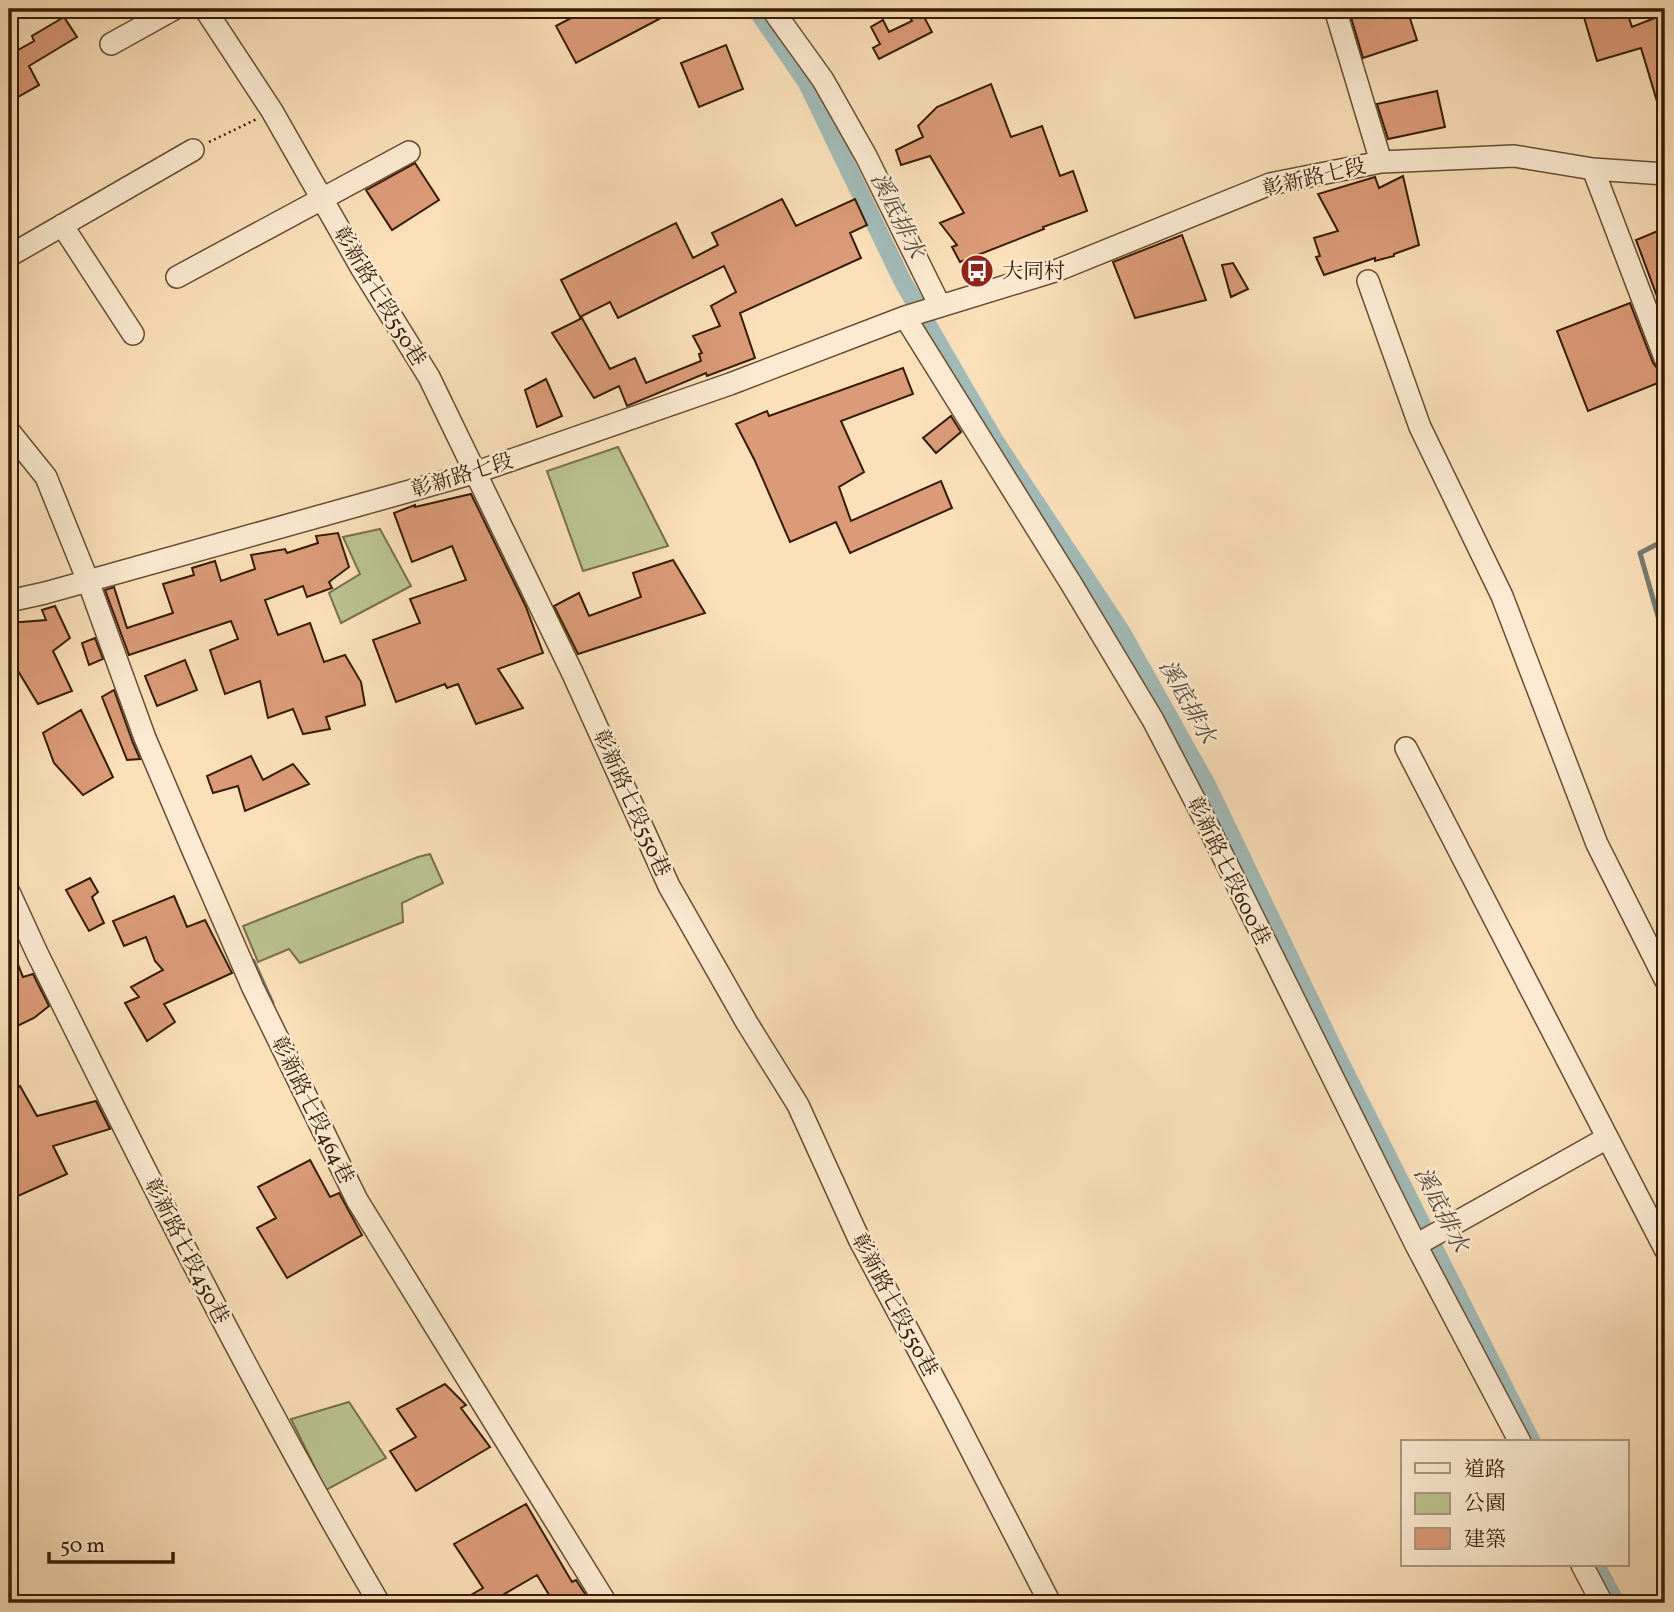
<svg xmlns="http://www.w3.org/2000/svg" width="1674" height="1612" font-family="Vollkorn,'Noto Serif TC',serif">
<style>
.green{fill:#bbc392;stroke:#78704c;stroke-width:2}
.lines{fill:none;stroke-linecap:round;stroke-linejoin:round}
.stream{stroke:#777b70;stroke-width:5}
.canal{stroke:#a2bbb8;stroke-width:18}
.building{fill:#db9b78;stroke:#361c05;stroke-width:2}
.minor-casing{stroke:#674d32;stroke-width:24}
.path{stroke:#361c05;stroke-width:2.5;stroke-dasharray:2 3.5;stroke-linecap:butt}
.minor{stroke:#fcebd2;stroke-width:21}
.labels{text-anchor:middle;stroke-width:5;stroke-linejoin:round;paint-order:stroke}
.street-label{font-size:21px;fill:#361c05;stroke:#fcebd2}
.poi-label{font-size:21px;fill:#361c05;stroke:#fcebd2;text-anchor:start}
.water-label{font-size:23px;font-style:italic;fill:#564c3b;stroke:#fcebd2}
</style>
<rect width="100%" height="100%" fill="#fbe0ba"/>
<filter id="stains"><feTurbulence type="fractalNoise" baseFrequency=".00286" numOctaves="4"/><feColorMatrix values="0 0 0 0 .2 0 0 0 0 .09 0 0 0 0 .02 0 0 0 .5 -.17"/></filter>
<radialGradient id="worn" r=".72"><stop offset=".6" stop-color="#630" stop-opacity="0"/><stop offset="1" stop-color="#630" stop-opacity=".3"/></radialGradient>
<path class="green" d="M618,447L668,546L583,571L547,471Z
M380,529L411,586L341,623L329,593L360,574L343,537Z
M430,854L443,883L402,903L403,922L300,963L289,949L258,962L243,926L418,857Z
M349,1402L386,1458L326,1490L291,1419Z"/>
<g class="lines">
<path class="stream" d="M1665,540L1640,553L1665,641
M253,961L272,1003"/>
<path class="canal" d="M756,9L807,83L903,282L995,441L1121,631L1207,785L1337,1056L1532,1442
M1596,1565L1616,1603"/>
</g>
<path class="building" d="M588,9H678L576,63L556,26Z
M905,9H920L932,32L879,59L873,48L880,44L871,27L883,20L889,32L912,21Z
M1365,9H1407L1417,40L1363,58L1350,14Z
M1600,9H1626L1632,27L1665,14V118H1662L1641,48L1597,61L1583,14Z
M64,17L77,37L29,66L39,85L9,102V55L34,41L32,36Z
M726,45L743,89L699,107L681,63Z
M991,84L1011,137L1042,126L1060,176L1073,171L1087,211L1043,227L1044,229L960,262L952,247L957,245L940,223L964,213L930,156L901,165L896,150L923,137L918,126L937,107Z
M1437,91L1445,127L1388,139L1377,104Z
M415,163L439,200L392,230L366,190Z
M1403,176L1419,245L1394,254V256L1375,261V258L1324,275L1316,257L1320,256L1314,238L1338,231L1318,194L1375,177L1379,188Z
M782,199L796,226L855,199L867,225L850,233L861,258L740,313L755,358L707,376L706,373L627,406L619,386L594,398L552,333L582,318L610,369L635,358L646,383L701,361L699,354L702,353L693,336L720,326L711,306L736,292L724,266L618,318L610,302L580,317L561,280L676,223L693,258L718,245L712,233Z
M1665,228V315H1664L1636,240Z
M1182,235L1206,300L1135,318L1113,262Z
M1233,263L1248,289L1231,297L1222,265Z
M1630,303L1653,363L1658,369L1663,381L1588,411L1557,331Z
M903,368L913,394L841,421L864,472L839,487L851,521L941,481L952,508L850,553L836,522L790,542L755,461L736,424L767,411L769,416Z
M546,379L562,416L537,427L525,390Z
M951,416L961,432L936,453L923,438Z
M471,494L526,607L543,653L498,669L523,708L476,724L458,684L447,688L445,684L396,702L373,640L420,623L410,599L466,580L452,546L412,562L394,513L415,505V507Z
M338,533L349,567L329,582L332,588L307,597L303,586L265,600L278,635L310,623L324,662L345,655L361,682L365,705L326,717L330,729L303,734L293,709L268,718L260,681L225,694L210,650L238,639L231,621L129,655L105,590L114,587L127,628L173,613L163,584L194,575L192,568L215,561L221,581L255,569L251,555L285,549L287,553L318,543L316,536Z
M673,560L705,613L578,654L554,606L579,593L589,616L641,597L633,573Z
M55,606L70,638L53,651L72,691L38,704L9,656V623L46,620L42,610Z
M95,638L103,659L89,665L82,643Z
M185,660L197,690L157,706L145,676Z
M114,690L133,743L140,759L127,760L102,697Z
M81,710L113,777L83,795L54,763L43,733Z
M251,756L263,780L293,764L309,784L245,811L238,786L213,793L207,776Z
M90,878L98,892L92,897L104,923L89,931L66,890Z
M174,896L187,927L205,920L232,973L164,1004L175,1022L147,1041L125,1003L139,997L131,987L163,970L155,961L146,937L124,946L113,921Z
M9,942L23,977L33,974L49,1006L34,1018L9,1030Z
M20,1086L37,1116L96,1101L110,1129L53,1146L67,1174L9,1200V1091Z
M310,1160L330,1197L339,1193L362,1235L287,1278L257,1228L276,1218L258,1187Z
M445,1384L466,1405L461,1408L490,1447L416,1491L390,1451L416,1437L397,1409Z
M526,1504L572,1582L576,1580L591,1603H554L537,1575L489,1603H457L483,1588L454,1544Z"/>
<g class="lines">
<defs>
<path id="minor" d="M205,9L272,111L362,269L429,377L572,672L669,886L747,1023L798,1105L859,1239L949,1407L1050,1603
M772,9L823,80L866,156L940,306
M1335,9L1381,162
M111,44L174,9
M1593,169L1665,358
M62,225L133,334
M9,256L193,150
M177,277L409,152
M1368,281L1420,427L1502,596L1597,844L1665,979
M905,317L1072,585L1153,720L1204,818L1416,1245L1520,1442
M9,431L46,477L88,581L145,738L191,846L253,988L357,1200L606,1603
M9,601L45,593L474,473L730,384L905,317L1058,270L1270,184L1381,162L1514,156L1593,169L1665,174
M1406,748L1665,1249
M9,892L37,953C146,1173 255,1392 379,1603
M1416,1245L1607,1138
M1582,1565L1602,1603"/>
</defs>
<use href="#minor" class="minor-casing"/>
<path class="path" d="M209,142L257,119"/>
<use href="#minor" class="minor"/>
</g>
<defs>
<symbol id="bus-disc" viewBox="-11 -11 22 22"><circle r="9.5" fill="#8f2418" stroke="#fcebd2"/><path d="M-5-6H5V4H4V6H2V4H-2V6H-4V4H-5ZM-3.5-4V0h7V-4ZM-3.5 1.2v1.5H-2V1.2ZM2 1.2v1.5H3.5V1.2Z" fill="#fff"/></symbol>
</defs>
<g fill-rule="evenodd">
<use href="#bus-disc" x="958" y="252" width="38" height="38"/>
</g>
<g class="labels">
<g class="street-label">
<text transform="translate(1314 177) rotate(-13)" y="7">彰新路七段</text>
<text transform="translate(380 296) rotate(59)" y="7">彰新路七段550巷</text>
<text transform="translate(462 475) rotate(-17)" y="7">彰新路七段</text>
<text transform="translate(632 803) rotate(66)" y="7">彰新路七段550巷</text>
<text transform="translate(1229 871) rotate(64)" y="7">彰新路七段600巷</text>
<text transform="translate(313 1110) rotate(64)" y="7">彰新路七段464巷</text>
<text transform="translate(187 1251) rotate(63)" y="7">彰新路七段450巷</text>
<text transform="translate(895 1305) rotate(62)" y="7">彰新路七段550巷</text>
</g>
<g class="poi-label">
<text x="1002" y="278">大同村</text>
</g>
<g class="water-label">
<text transform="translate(898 215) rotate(64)" y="8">溪底排水</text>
<text transform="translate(1188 701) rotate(61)" y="8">溪底排水</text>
<text transform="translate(1442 1209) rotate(63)" y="8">溪底排水</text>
</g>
</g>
<rect width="1674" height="1612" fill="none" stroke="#fbe0ba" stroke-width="35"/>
<rect x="10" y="10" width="1653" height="1591" fill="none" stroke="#361c05" stroke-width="3.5"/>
<rect x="18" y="18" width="1639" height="1577" fill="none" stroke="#361c05" stroke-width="2"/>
<rect x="1401" y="1440" width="228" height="126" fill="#fcebd2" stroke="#ad9880" stroke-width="2"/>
<rect x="1415" y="1463" width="35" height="10" fill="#fcebd2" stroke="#ad9880" stroke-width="2"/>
<text x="1464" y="1476" font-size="21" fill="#361c05">道路</text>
<rect x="1415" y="1493" width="35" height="21" fill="#bbc392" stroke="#ad9880" stroke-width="2"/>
<text x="1464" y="1510" font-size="21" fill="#361c05">公園</text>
<rect x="1415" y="1528" width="35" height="21" fill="#db9b78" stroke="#ad9880" stroke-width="2"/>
<text x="1464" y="1546" font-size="21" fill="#361c05">建築</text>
<path d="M49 1552v10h124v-10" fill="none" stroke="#361c05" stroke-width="3.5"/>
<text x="60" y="1552" font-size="21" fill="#361c05" stroke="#fcebd2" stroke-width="5" paint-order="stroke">50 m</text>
<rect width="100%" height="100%" filter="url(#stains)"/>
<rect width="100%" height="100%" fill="url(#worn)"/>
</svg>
